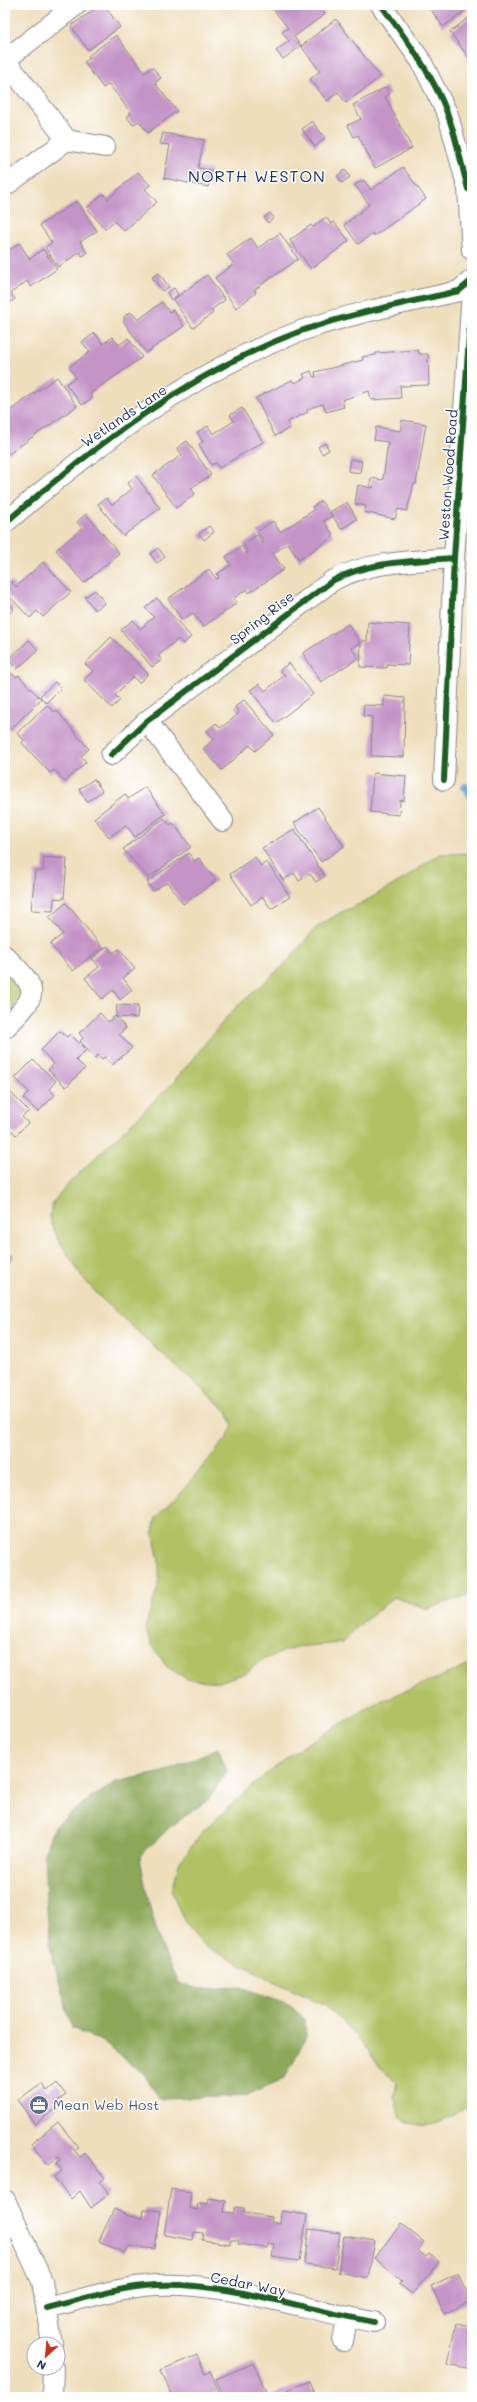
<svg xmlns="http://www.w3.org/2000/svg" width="477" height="2402" font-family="Mali,sans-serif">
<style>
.green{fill:#b1c163;stroke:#667860}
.forest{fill:#8ca759;stroke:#546b5c}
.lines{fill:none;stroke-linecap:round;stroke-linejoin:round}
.stream{stroke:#5fa9d7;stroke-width:8}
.building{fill:#c494c7}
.street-casing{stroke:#85868d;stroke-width:22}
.street{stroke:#fff;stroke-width:20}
.cycleway-casing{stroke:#fff;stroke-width:8}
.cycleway{stroke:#1b5e20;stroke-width:6}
.labels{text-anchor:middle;stroke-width:3;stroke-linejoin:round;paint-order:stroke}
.street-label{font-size:14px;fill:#1b2f5e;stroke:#fff}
.service-label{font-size:14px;fill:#4e5e75;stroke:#fff;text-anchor:start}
.quarter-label{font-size:16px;letter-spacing:1px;fill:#1b2f5e;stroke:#fff}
</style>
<rect width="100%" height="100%" fill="#fff"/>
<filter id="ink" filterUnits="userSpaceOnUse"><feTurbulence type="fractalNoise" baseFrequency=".025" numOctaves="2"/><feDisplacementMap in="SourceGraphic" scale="8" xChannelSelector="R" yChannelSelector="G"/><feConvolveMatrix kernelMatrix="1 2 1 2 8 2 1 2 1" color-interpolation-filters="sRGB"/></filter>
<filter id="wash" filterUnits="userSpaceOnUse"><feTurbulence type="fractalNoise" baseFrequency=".012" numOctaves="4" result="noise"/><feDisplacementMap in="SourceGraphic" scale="16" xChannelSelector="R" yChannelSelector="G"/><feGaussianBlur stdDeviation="0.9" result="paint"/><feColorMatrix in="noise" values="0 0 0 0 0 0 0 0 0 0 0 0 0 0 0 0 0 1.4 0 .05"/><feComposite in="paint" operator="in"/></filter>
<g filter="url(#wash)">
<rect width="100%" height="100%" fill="#efdebc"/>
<path class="green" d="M472,853V1593L428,1609L394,1597L358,1626L342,1643L295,1647L260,1661L247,1673L218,1682L187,1679L167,1667L152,1645L145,1628L159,1583V1561L153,1532L156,1517L177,1497L226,1439L233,1426L227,1411L172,1363L100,1297L82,1277L58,1239L49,1216L54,1201L72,1180L171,1085L232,1011L284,965L316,928L339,913L362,903L407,877L439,854Z
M5,969L24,993L5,1018Z
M472,1664V2103C449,2119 428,2135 401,2118L394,2096L397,2082L380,2068L363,2043L324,2004L288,1988L202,1945L182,1916L172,1892L179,1863L203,1831L255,1783L303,1746L378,1702Z"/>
<path class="forest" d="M218,1748L227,1771L208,1800L170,1827L140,1856C147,1901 157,1942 178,1983L201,1989L241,1987L287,2003L305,2019L306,2037L285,2078L245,2096L163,2099L160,2098L143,2073L101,2041L72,2028L51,1951L46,1900L44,1853L54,1827L85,1802L116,1782L163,1772Z"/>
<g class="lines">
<path class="stream" d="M465,787L472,796"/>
</g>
<g id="blocks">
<path class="building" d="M100,5H104L120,27L88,50L71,26Z
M270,5H318L325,14L294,37L301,46L283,59L276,51L289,41L282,32L288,28Z
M428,5H472V6L443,27Z
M472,15V62L450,32Z
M336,19L380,77L346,103L338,92L327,101L310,79L320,71L301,46Z
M116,35L145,73L152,67L161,78L155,83L177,111L148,133L139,121L133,125L127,117L131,113L109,84L103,88L84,62L90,58L88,56Z
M386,87L390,94L385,97L412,148L375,168L358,135L354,137L348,125L361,119L353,105Z
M312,121L325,138L315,147L302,129Z
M163,133L204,140L198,168L211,170L208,187L164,178L170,145L160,144Z
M403,167L426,199L374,236L373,233L358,244L344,225L369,205L355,185L364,180L371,190Z
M345,170L350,177L342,183L337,176Z
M138,172L150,185L145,189L157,202L124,231L114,221L105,229L87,208L103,194L108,199Z
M77,201L97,231L80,242L87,253L82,256L80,252L58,267L45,247L52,243L40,225Z
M270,213L274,218L268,223L264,217Z
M326,217L331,224L334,222L349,241L311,269L290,240L311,225L313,227Z
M280,233L298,259L254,290L256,293L236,308L215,278L234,264L227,255L251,238L258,248Z
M19,243L30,259L43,249L57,269L31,287L27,281L11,293L15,299L5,306V253Z
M159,273L169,287L162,291L152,277Z
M207,275L225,300L211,310L213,313L193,328L173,300Z
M174,288L178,295L171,300L167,293Z
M162,302L169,312L173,310L184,326L146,353L124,322V317L129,312L133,314L138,320Z
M95,333L103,344L112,337L119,345L128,338L142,357L90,394L92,398L82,405L66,384L76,377L69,367L90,352L82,342Z
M418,350L419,354H428L429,385L400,386L401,398L371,400L369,391L342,400L344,407L326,412L323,404L313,407L307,410L308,412L287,422L290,428L275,436L256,398L292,380L294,383L305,378L303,374L311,371L313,377H316L315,372L363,360L362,357L376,355V353Z
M57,377L77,406L7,455L5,452V431L10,428L5,421V414Z
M242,408L263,442L219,468L216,463L211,465L199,444L203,442L197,432L208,426L213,434L234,421L230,415Z
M402,420L426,424L416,484H414L407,511L398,509L395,519L364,512L366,506L355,504L358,485L371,488L374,487H370L371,478L383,480L388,442L374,440L376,427L400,431Z
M187,441L211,475L191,488L195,494L176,508L153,475L182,455L177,448Z
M325,443L329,450L322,454L318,447Z
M350,459L362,461L360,473L348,471Z
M136,476L160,508L123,536L98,504L106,498L112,505L132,489L128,483Z
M321,501L332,516L324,521L334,536L299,560L288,543L281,548L273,554L284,569L249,593L247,589L233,599L237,603L203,627L193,613L182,620L168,599L209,569L216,579L219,578L217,574L231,565L226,557L242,546L246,554L248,552L243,544L257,535L262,543L264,542L257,532L273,521L280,532L314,510L312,507Z
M347,502L357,519L341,529L330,512Z
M86,514L119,553L84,583L56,550L82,528L77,522Z
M209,526L214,532L204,540L199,534Z
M158,548L165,557L157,563L150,554Z
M43,562L71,592L43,617L37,611L30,618L5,592V586L11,581L16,587Z
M95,590L105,603L95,610L85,597Z
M157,598L191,637L183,644L178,639L158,656L162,660L152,667L121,630L133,620L140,629L154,617L145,608Z
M5,599L14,609L6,616L5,615Z
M368,622L410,625L408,665L387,664V668L360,667L361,641H367Z
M348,624L360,643L351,648L358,658L321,682L303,653Z
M111,637L148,674L139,683L133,677L115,695L120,700L112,708L84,680L93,671L85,664Z
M29,640L38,650L17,669L8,660Z
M289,663L313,694L276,723L250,690L259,684L265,691L285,675L280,670Z
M11,673L16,677L18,675L41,699L10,730L5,725V679Z
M55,682L61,688L46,703L40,696Z
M384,696L405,698L404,757L371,756L372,717L363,716L364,705L384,706Z
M244,700L274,735L255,751L250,745L222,770L203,749L214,739L207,731L216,723L220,728L230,721L239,713L235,707Z
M47,705L54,712L56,710L89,749L81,756L86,762L65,782L54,770L50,773L22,743L24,740L17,733Z
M373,773L406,776L404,801L400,800L399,815L370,812Z
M94,779L102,791L87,802L79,789Z
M145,787L165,814L135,837L126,825L109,837L94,818L125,794L128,799Z
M318,807L344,846L321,862L294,823Z
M164,818L170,825L173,823L191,847L148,878L123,849Z
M294,829L325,876L316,882L310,874L299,881L294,873L283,880L262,848Z
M189,853L194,861L199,858L216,881L183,904L167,882L153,891L147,882Z
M44,857L67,859L64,899L54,898L53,911L31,910L35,871H43Z
M255,857L261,866L267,862L290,897L271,909L263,897L251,905L230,874Z
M66,903L102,947L73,971L50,944L63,934L49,917Z
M107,946L113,953L119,949L135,969L123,978L132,990L120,1000L113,990L102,999L85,978L99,967L92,958Z
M117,1005L138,1006L137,1018L116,1017Z
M100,1013L108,1022L115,1016L126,1028L119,1034L132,1048L112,1065L105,1057L102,1059L98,1055L95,1058L80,1041L83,1038L79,1033Z
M60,1031L67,1037L70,1034L86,1050L76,1060L85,1068L66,1087L48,1070L54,1064L41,1050Z
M33,1060L56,1081L49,1089L55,1095L38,1112L23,1098L29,1092L15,1078Z
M5,1087L29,1111L22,1117L28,1123L16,1135L5,1124Z
M5,1255L11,1258L5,1270Z
M42,2083L47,2091L57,2083L66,2095L56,2102L59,2107L35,2124L17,2100Z
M58,2122L78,2147L74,2150L80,2157L85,2153L105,2178L100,2182L109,2194L91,2208L80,2191L71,2199L54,2177L62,2171L56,2163L60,2160L58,2157L48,2165L31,2144Z
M171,2189L191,2192L189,2208L197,2210L198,2203L208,2204L209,2198L226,2201L224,2212L234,2213L235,2207L244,2208V2213L272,2217L271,2222L280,2224L281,2211L307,2215L300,2261L272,2257L274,2244L268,2243L267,2248L238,2244L239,2240H230V2244L202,2240L203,2233L194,2232L193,2240L164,2235Z
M114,2209L129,2216L143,2218L144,2209L161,2211L155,2249L128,2246L124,2253L99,2241Z
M401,2224L424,2242L417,2250L426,2257L429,2254L439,2262L412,2294L399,2284L402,2281L374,2258Z
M309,2229L340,2233L335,2268L304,2264Z
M344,2236L375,2241L368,2278L338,2272Z
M458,2273L472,2300L444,2314L431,2286Z
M456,2324L472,2327V2369L447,2364Z
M197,2355L205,2373L210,2371L219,2391L206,2397H172L161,2370Z
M254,2363L268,2397H224L216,2379Z
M310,2381L317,2397H270Z"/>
</g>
</g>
<g filter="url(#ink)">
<use href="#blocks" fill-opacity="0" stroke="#85868d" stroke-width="1"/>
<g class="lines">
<defs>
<path id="street" d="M381,5L421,61L448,115L468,189L472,250
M67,140L105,147
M5,186L67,140L5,60L76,5
M5,523C93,447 190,372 301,331C351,313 407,303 459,291L472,280
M147,721L223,821
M111,755L147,721L332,581C368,561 414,561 454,558
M444,780L454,558L472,292
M5,956C40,991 40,993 5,1028
M5,2200L42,2281L52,2344
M47,2308C83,2299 119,2287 156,2285C224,2281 306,2310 374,2322
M343,2341L347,2317
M52,2397L53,2368"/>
</defs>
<use href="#street" class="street-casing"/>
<use href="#street" class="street"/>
<defs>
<path id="cycleway" d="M381,5C403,35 425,64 441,98C454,126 460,159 468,189L472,190
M5,523C93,447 190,372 301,331C351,313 407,303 459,291L472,280
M111,755L147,721L332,581C368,561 414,561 454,558
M444,780L454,558L472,292
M47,2308C83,2299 119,2287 156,2285C224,2281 306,2310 374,2322"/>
</defs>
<use href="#cycleway" class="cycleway-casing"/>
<use href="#cycleway" class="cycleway"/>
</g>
</g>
<defs>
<symbol id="office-disc" viewBox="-11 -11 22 22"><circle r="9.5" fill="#5c6f8a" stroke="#fff"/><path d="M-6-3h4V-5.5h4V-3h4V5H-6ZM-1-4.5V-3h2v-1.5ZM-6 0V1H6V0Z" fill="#fff"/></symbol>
</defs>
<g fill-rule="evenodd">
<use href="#office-disc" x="28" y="2094" width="22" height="22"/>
</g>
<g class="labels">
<g class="street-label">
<text transform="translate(124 416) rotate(-34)" y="5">Wetlands Lane</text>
<text transform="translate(448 475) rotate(-86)" y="5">Weston Wood Road</text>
<text transform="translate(262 618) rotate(-38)" y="5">Spring Rise</text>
<text transform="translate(248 2284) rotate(11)" y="5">Cedar Way</text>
</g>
<g class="service-label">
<text x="53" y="2110">Mean Web Host</text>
</g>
<g class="quarter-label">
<text x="257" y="182">NORTH WESTON</text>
</g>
</g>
<rect width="477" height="2402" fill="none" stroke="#fff" stroke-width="20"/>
<g transform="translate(46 2356) rotate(207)"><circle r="19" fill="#ffffff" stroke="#a4acbf"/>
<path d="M0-3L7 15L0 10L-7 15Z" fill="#c8321e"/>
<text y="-6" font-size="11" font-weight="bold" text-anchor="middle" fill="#1b2f5e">N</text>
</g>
</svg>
